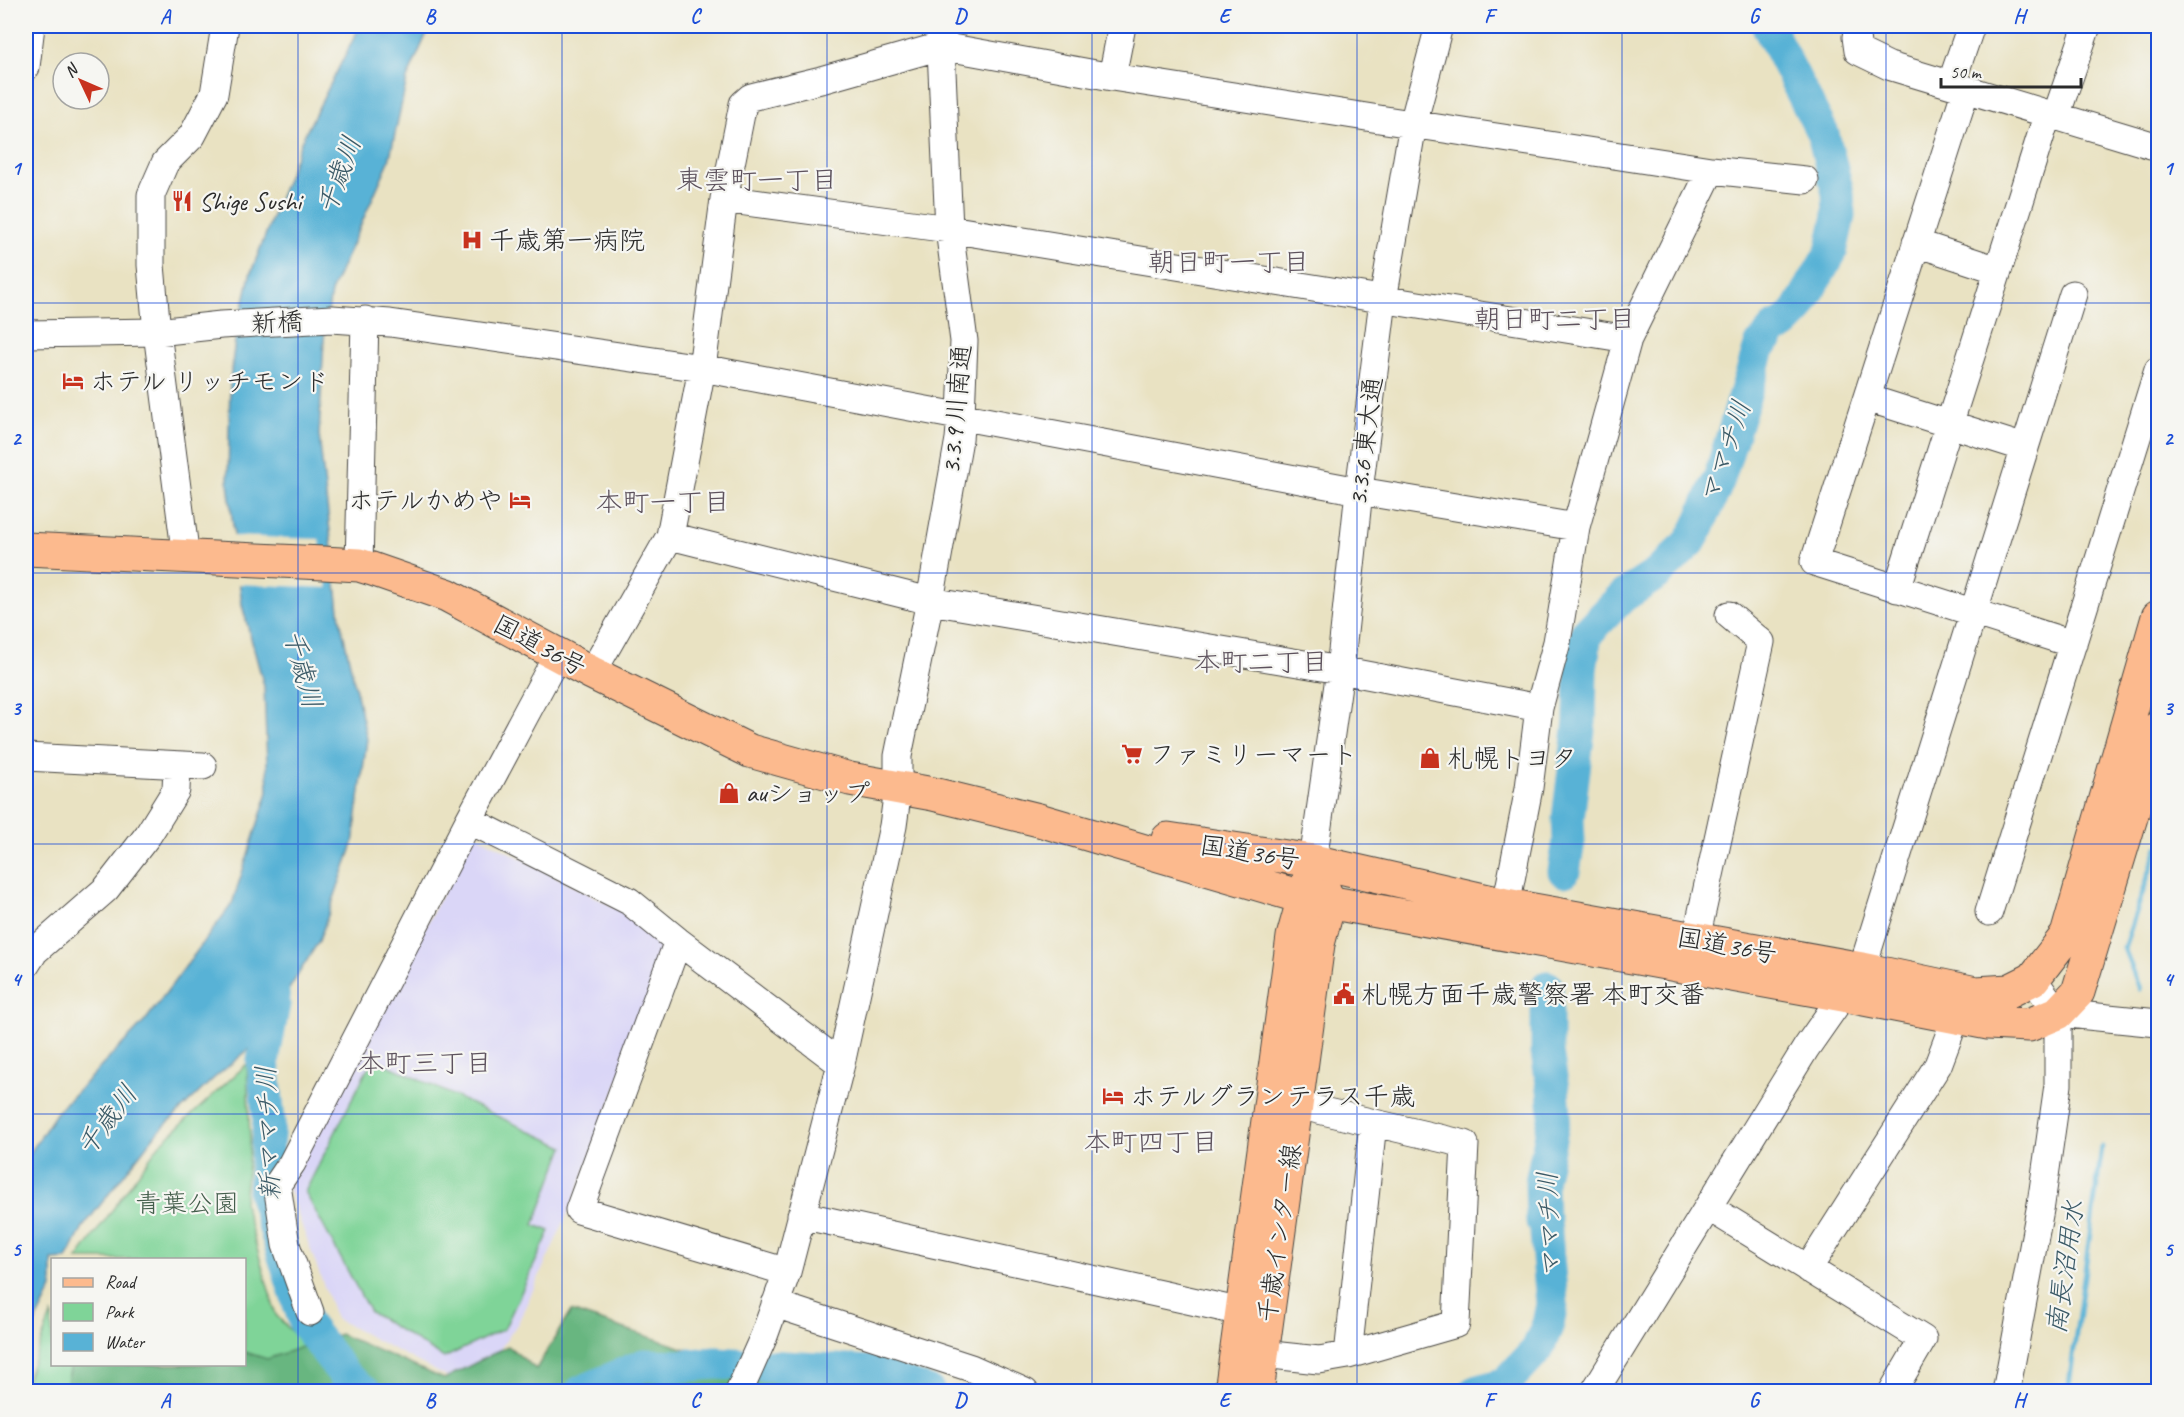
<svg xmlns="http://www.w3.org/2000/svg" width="2184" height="1417" font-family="Caveat,'Klee One',sans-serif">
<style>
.built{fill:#dad6f7}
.green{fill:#7fd498;stroke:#558062;stroke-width:1.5}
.forest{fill:#67b680;stroke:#497056;stroke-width:1.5}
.water{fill:#58b2d6;stroke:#426e80;stroke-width:1.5}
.pier{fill:#e9e2c2}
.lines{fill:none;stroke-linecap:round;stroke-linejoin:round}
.stream{stroke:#58b2d6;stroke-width:5}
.river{stroke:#58b2d6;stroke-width:33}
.minor-casing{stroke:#484642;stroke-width:29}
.major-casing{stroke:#484642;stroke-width:35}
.highway-casing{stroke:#484642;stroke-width:35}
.minor{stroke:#fff;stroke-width:27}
.major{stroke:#fcba8e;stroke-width:33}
.highway{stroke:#fcba8e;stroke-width:33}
.grid{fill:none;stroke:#1d4ed8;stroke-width:1.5;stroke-opacity:0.55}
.labels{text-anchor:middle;stroke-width:4.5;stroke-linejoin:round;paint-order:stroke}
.poi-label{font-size:26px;fill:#2b2b2b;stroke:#f6f6f2;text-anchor:start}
.street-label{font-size:26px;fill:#2b2b2b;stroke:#f6f6f2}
.park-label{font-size:26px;fill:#445e4c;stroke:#f6f6f2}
.water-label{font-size:27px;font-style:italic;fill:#3b5a67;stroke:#f6f6f2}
.neighbourhood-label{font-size:27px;fill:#5e535e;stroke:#f6f6f2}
.neatline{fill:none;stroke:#1d4ed8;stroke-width:2}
.grid-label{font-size:20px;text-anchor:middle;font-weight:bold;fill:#1d4ed8}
</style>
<rect width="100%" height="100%" fill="#f6f6f2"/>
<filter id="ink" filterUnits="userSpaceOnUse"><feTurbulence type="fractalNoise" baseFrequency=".0167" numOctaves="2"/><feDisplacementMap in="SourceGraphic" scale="12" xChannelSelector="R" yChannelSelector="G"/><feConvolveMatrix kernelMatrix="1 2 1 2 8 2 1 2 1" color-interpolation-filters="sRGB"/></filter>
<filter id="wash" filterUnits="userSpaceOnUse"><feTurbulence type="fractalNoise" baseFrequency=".008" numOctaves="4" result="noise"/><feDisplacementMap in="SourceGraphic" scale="24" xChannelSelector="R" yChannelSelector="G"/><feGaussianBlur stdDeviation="1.35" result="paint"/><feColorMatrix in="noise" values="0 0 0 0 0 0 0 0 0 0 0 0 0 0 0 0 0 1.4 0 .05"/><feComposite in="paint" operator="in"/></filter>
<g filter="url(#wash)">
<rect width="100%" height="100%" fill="#e9e2c2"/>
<path class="built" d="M474,834L643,922L670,945L574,1200L518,1323L472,1390L336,1319L288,1188Z"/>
<path class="green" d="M373,1058L564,1147L534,1225L550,1231L504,1329L444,1358L370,1312L305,1192Z
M247,1064L250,1142L244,1203L276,1315L348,1391L26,1392V1380L52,1313V1364H244V1260L77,1259L159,1145Z"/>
<path class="forest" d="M571,1311L689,1350L878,1391L65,1392L71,1365L244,1364L245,1352L267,1359L340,1334L444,1379L508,1346L536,1369Z"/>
<path class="water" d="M360,26H430L407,79L389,161L331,292L324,339L319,435L340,619L367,739L353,844L319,941L254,1045L213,1079L154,1136L83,1227L67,1259L52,1260V1288L33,1327L26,1347V1159L57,1112L145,1021L232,904L268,792L264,686L242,605L228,482L230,380L235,341L250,275L302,140Z"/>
<path class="pier" d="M231,536L319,539L328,588L237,584Z"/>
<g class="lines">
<path class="stream" d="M2140,989L2124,948L2158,847
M2068,1392L2102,1147"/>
<path class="river" d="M1564,871L1569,841L1568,819L1580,721L1581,670L1586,634L1622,597L1657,574L1690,542L1698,528L1719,479L1760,346L1776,327L1782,326L1797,311L1831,252L1839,216L1838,193L1823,134L1768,26
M271,973L274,1004L263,1061L269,1121L264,1193L305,1323L347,1378L366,1392
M581,1392L644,1365L680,1366L716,1363L871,1372L929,1392
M1475,1392L1506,1383L1537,1350L1548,1324L1552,1304L1545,1221H1542L1541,1182L1555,1115L1553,1089L1547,1053V987"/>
</g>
</g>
<g filter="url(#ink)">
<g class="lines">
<defs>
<path id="minor" d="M1859,26L1856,37L1858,51L1889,66L2158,147
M26,67L31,26
M1112,77L1122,26
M1951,84L1971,26
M1966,89L1814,562L2073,644
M2056,116L2087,26
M724,199L949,229L1628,339
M1916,243L1998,270
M26,334L157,332L221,325L332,319L390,323L702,368L1359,491L1576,527
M1867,398L2025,448
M670,536L930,601L1340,670L1539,708
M186,558L157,332L151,265V195L165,163L192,136L214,94L225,26
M359,565L365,320
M1897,589L2048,113
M592,673L670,536L702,368L724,199L743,104L751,97L821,80L941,46L1112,77L1379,119L1711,170L1805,180
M26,757L203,766
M469,820L629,901L678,941L841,1064
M1313,861L1340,670L1359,491L1383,300L1413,124L1439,26
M1506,905L1529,788L1539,708L1557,642L1576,527L1628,339L1711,170
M1989,912L2158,370
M1696,939L1761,642L1729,615
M678,941L579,1210L787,1272
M26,965L35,951L106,889L148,835L176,790L177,765
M1862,969L2073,294
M2058,1013L2158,1023
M1708,1207L1923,1339L1892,1392
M801,1215L1242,1312
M1808,1269L1938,1065L1956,1017
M775,1304L971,1368L1025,1392
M310,1312L286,1245L277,1185L292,1163L469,820L558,654
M1262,1354L1319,1360L1348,1355L1456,1324L1465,1144L1297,1105
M1348,1355L1373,1123
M739,1392L764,1336L787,1272L841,1064L893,826L898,789V756L930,601L959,439L961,416L964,341L949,229L940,26
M1594,1392L1806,1048L1843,995
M2006,1392L2041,1204L2058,1085V1013L2033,979"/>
<path id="major" d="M1231,1392L1293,937L1311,872
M1257,1392L1318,944L1329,903L1313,861"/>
<path id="highway" d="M26,549L323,563L359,565L372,569L447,595L592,673L750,751L850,779L933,794L1039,820L1305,898L1843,995L1988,1023L2029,1025L2058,1013L2078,992L2158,728
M1168,839L1313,861L1506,905L1862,969L1976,993L2009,991L2033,979L2067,935L2158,617"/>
</defs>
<use href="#minor" class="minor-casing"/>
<use href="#major" class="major-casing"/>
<use href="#highway" class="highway-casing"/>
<use href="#minor" class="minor"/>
<use href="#major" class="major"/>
<use href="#highway" class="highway"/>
</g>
</g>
<path class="grid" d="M298,26V1392M562,26V1392M827,26V1392M1092,26V1392M1357,26V1392M1622,26V1392M1886,26V1392M26,303H2158M26,573H2158M26,844H2158M26,1114H2158"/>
<defs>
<symbol id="restaurant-bare" viewBox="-9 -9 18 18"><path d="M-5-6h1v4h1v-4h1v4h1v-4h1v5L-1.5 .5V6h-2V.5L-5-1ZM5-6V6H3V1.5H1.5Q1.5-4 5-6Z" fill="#c8321e" stroke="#f6f6f2" stroke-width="2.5" paint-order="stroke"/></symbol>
<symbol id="hospital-bare" viewBox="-9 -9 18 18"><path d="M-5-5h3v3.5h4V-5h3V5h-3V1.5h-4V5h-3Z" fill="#c8321e" stroke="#f6f6f2" stroke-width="2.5" paint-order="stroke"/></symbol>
<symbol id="hotel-bare" viewBox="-9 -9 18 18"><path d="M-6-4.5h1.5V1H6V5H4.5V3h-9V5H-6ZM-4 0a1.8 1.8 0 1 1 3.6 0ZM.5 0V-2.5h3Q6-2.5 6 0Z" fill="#c8321e" stroke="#f6f6f2" stroke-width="2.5" paint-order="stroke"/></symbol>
<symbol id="supermarket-bare" viewBox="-9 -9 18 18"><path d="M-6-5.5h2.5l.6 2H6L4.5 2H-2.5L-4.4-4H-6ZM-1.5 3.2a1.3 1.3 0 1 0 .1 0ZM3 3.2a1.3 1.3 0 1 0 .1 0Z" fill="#c8321e" stroke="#f6f6f2" stroke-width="2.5" paint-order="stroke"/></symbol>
<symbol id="shop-bare" viewBox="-9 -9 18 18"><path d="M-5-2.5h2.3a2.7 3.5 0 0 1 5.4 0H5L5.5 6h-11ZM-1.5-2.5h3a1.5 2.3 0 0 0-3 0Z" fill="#c8321e" stroke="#f6f6f2" stroke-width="2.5" paint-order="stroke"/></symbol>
<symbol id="civic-bare" viewBox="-9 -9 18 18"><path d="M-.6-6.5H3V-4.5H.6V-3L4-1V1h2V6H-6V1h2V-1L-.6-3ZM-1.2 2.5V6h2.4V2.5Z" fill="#c8321e" stroke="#f6f6f2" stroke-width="2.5" paint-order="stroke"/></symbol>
</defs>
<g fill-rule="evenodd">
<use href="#restaurant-bare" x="167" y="186" width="30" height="30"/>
<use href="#hospital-bare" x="457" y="225" width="30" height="30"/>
<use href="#hotel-bare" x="58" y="366" width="30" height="30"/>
<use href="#hotel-bare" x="505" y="485" width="30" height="30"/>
<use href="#supermarket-bare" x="1117" y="739" width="30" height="30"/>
<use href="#shop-bare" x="1415" y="743" width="30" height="30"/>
<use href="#shop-bare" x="714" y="778" width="30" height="30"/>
<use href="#civic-bare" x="1329" y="979" width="30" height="30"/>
<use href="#hotel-bare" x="1098" y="1081" width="30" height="30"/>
</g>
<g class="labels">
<g class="poi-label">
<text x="199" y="210">Shige Sushi</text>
<text x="489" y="249">千歳第一病院</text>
<text x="90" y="390">ホテル リッチモンド</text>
<text x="503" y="509" text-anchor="end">ホテルかめや</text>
<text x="1149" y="763">ファミリーマート</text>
<text x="1447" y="767">札幌トヨタ</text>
<text x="746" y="802">auショップ</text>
<text x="1361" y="1003">札幌方面千歳警察署 本町交番</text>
<text x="1130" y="1105">ホテルグランテラス千歳</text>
</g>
<g class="street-label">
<text transform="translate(277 322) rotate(-3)" y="9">新橋</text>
<text transform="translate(956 409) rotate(-85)" y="9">3.3.9 川南通</text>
<text transform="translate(1365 441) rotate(-83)" y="9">3.3.6 東大通</text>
<text transform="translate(540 645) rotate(28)" y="9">国道36号</text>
<text transform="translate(1250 852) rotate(9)" y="9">国道36号</text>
<text transform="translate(1727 945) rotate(10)" y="9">国道36号</text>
<text transform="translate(1279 1233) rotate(-82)" y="9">千歳インター線</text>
</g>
<g class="park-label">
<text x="187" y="1212">青葉公園</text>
</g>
<g class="water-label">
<text transform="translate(339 175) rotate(-70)" y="9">千歳川</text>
<text transform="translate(1725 452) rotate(-71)" y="9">ママチ川</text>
<text transform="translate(303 669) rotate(75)" y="9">千歳川</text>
<text transform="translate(107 1120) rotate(-53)" y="9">千歳川</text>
<text transform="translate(268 1133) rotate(-92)" y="9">新ママチ川</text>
<text transform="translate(1549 1225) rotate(-92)" y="9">ママチ川</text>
<text transform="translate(2065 1267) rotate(-82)" y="9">南長沼用水</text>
</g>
<g class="neighbourhood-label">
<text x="757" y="189">東雲町一丁目</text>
<text x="1229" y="271">朝日町一丁目</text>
<text x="1555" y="328">朝日町二丁目</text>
<text x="663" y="511">本町一丁目</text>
<text x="1261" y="671">本町二丁目</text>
<text x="425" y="1072">本町三丁目</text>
<text x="1151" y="1151">本町四丁目</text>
</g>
</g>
<rect width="2184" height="1417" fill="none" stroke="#f6f6f2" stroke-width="66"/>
<rect x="51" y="1258" width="195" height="108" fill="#f6f6f2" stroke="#a5a5a2" stroke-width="1.5"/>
<rect x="63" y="1278" width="30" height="9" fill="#fcba8e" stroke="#a5a5a2" stroke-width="1.5"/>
<text x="105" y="1288" font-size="18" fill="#2b2b2b">Road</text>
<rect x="63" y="1303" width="30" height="18" fill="#7fd498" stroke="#a5a5a2" stroke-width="1.5"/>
<text x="105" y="1318" font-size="18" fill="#2b2b2b">Park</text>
<rect x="63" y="1333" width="30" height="18" fill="#58b2d6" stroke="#a5a5a2" stroke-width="1.5"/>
<text x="105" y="1348" font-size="18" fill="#2b2b2b">Water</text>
<g transform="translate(81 81) rotate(314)"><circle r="28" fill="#f6f6f2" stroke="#a5a5a2" stroke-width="1.5"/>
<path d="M0-4.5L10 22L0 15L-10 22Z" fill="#c8321e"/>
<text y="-9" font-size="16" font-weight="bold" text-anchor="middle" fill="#2b2b2b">N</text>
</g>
<path d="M1941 78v9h140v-9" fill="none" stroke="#2b2b2b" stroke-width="3"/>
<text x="1950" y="78" font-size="18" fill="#2b2b2b" stroke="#f6f6f2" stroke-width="4.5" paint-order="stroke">50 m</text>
<rect x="33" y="33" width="2118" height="1351" class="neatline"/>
<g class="grid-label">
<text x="165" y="23">A</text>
<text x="430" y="23">B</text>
<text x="695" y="23">C</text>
<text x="960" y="23">D</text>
<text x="1224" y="23">E</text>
<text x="1489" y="23">F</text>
<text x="1754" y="23">G</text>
<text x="2019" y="23">H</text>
<text x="16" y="175">1</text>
<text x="2168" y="175">1</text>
<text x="16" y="445">2</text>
<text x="2168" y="445">2</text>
<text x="16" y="715">3</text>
<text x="2168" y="715">3</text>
<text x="16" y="986">4</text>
<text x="2168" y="986">4</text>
<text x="16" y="1256">5</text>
<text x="2168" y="1256">5</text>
<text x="165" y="1407">A</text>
<text x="430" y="1407">B</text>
<text x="695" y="1407">C</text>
<text x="960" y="1407">D</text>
<text x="1224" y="1407">E</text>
<text x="1489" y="1407">F</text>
<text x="1754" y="1407">G</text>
<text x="2019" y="1407">H</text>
</g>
</svg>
